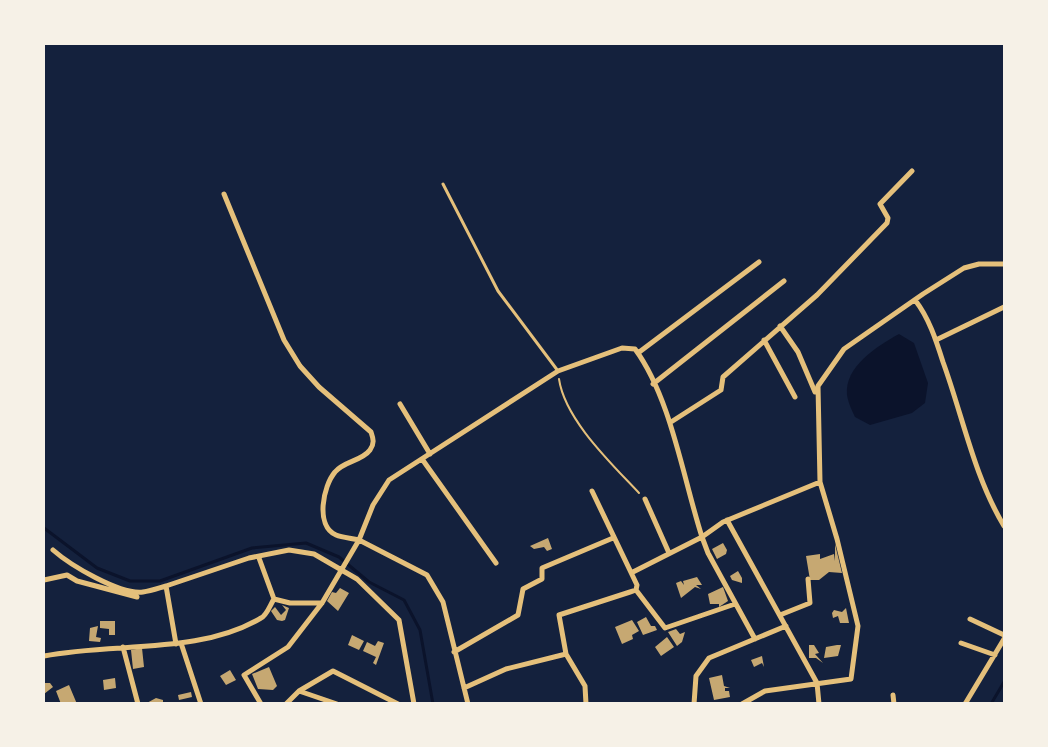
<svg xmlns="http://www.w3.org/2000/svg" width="1048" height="747" font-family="'Fira Sans',sans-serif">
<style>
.water{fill:#0b132b}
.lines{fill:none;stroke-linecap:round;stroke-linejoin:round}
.stream{stroke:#0b132b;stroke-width:3}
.building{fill:#c6a872}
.path{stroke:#e5c07b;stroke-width:2}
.service{stroke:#e5c07b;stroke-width:3}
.minor{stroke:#e5c07b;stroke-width:5}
</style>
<rect width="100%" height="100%" fill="#14213d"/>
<path class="water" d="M899,334L914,343L928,383L925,403L912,413L870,425L855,417C852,411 848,402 847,395C844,367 877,346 899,334Z"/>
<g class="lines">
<path class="stream" d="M44,528L97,568L130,581H160L252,548L306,543L339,557L369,582L404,600L420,630L433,704
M991,704L1004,682"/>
</g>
<path class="building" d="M548,538L552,549L547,551L544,547L534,549L530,546Z
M723,543L727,550L726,554L717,559L712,549Z
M835,544L842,573L829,572L819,580H810L806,556L820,554V559L834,554L835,561Z
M738,571L742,578V583L732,580L730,576Z
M697,577L702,585H696L701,589L695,587L681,598L676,583L681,581L684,585L683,581Z
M723,587L728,601L719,607V604H710L708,594Z
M340,588L349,593L338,611L327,601L332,592L336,593Z
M282,605L289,608L285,620L282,621L277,620L271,611L275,607L281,615L286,610Z
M846,608L849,623H840L838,616L833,618L832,613L834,610L842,612Z
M646,617L651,626H655L657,630L643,635L637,622Z
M632,620L639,631L632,635L633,639L622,644L615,627Z
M100,621H115V635H109V629L100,628Z
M98,626L96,637L101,638L100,642L89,641L90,628Z
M676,629L680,634L685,632L682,642L677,646L668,632Z
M352,635L364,641L359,650L348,645Z
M667,637L674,647L661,656L655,647Z
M378,641L384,643L376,665L373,663L376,657L363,651L367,642L375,646Z
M809,645H814L819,653L815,654L823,663L816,658H809Z
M837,645H841L838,656L824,658L826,647Z
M142,648L144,667L133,669L131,650Z
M762,656L764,667L762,663L754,667L751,660Z
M269,667L277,686L273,690L258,689L252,674Z
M230,670L236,680L226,685L220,676Z
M722,675L724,686L730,688H725V691H729L730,697L714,700L709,678Z
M115,678L116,688L104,690L103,680Z
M44,683H50L53,687L44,694Z
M69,685L77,704H61L56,691Z
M191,692L192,697L179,700L178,695Z
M156,698L163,700V704H145Z"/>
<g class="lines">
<path class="path" d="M559,379C565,420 612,464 639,493"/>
<path class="service" d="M443,184L498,291L558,371"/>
<path class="minor" d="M224,194L284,340L300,366L319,387L371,432C373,438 375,443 370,450C362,461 344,461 335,472C323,486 315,526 336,535C343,538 352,538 359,540L322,603L288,647L244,675L261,704
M915,300C929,318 936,340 943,362C963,417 974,476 1004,526
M780,326L798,352L815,392
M764,340L795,397
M936,340L1004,307
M638,353L759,262
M653,384L784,281
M400,404L430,454
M671,422L721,390L723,377L817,295L887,223L888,218L880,204L912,171
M422,459L496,563
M645,499L669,553
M727,520L817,683L819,704
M53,550C70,565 120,595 143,592C151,591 159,588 166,586L176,644
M259,558L274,599
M633,572L702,537L708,553L755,639
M44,580L67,575L77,581L137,597
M166,586L249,558L289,550L314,554L357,579L399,620L414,704
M636,590L665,628L735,604
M780,615L810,603L808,579
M970,619L1004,635
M181,643L201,704
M961,643L995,655
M123,647L138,704
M454,652L518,615L523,589L542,579V568L613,538
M44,656C113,642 199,655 261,618C267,615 270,605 274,599L290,603H322
M464,688L506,669L566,654
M299,691L333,671L398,704
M893,695L894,704
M286,704L299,691L337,704
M468,704L443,602L427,575L359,540L373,505L389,480L558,371L622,348L635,349C671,398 683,478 702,537L723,522L820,482
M586,704L585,686L566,654L559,615L630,592L636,590L637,585L592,491
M694,704L696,676L709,658L786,626
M742,704L765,691L851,679L858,626L837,539L820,482L818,386L844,349L923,294L964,268L979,264H1004
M965,704L1004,639"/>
</g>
<rect width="1048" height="747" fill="none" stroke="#f6f1e7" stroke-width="90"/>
</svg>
